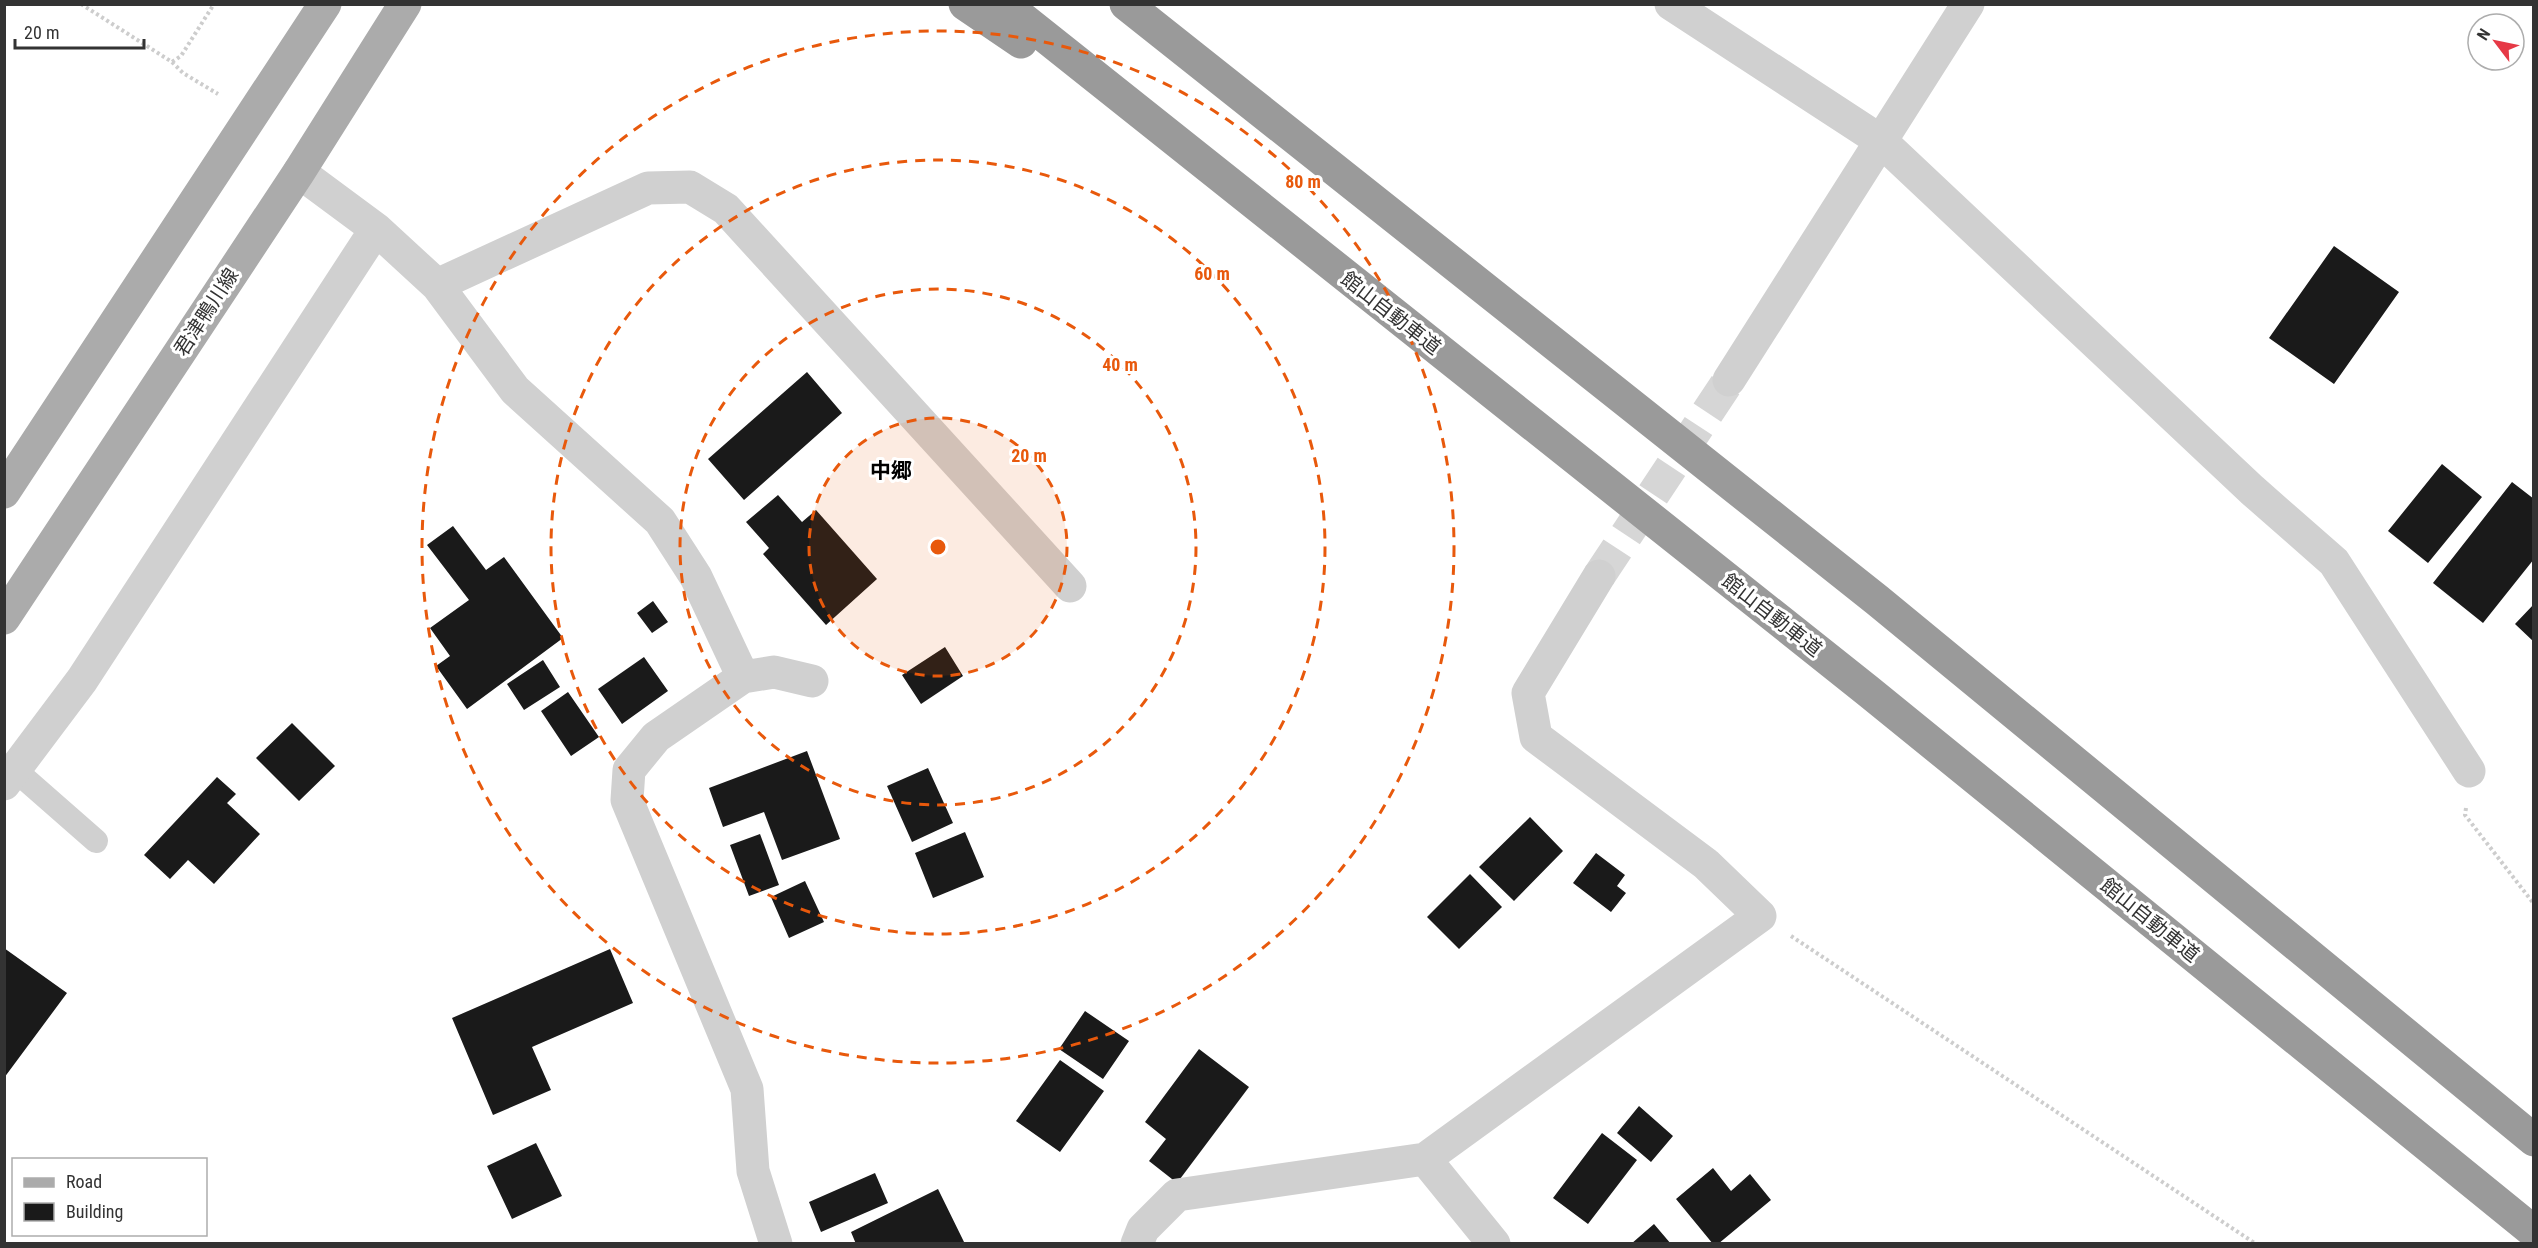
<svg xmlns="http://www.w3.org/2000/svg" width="2538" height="1248" font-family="'Roboto Condensed','Noto Sans JP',sans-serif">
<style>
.building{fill:#1a1a1a}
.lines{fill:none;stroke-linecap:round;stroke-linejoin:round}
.street-tunnel{stroke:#d6d6d6;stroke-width:33;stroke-dasharray:33 16;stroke-linecap:butt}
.path{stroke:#cdcdcd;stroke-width:4;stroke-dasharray:3 3;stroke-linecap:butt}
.lane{stroke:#d0d0d0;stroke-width:24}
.street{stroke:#d0d0d0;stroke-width:33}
.primary{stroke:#ababab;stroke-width:33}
.highway{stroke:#9a9a9a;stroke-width:33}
.ring{fill:none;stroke:#e8590c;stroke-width:3;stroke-dasharray:10 8}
.labels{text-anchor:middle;stroke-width:6;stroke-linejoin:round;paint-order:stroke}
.street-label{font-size:20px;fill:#333;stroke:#fff}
.neighbourhood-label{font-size:21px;font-weight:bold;fill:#000;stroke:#fff}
.centre{fill:#e8590c;stroke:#fff;stroke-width:3}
.ring-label{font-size:18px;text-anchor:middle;font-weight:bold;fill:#e8590c;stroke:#fff;stroke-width:6;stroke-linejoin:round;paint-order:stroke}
</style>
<rect width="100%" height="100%" fill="#fff"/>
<path class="building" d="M2334,246L2399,292L2334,384L2269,338Z
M807,372L842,413L744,500L708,459Z
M2442,464L2482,497L2428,563L2388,531Z
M2512,482L2534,499V559L2483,623L2433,583Z
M778,495L802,522L816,510L877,579L826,625L763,554L769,548L746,522Z
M453,526L486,570L504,557L563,638L467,709L436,666L450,656L430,628L469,600L427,545Z
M653,601L668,622L652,633L637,613Z
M2534,604V642L2515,624Z
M945,647L963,676L921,704L902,675Z
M644,657L668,691L622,724L598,689Z
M543,660L560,687L524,710L507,684Z
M568,692L599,737L571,756L541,711Z
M292,723L335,766L299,801L256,758Z
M807,751L840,839L782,860L764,812L723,827L709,788Z
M928,768L953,823L912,842L887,786Z
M217,777L236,794L227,803L260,834L214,884L188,860L170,879L144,855Z
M1530,817L1563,851L1514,901L1479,867Z
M965,832L984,877L933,898L915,853Z
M760,834L779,885L749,896L730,845Z
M1596,853L1625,875L1617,886L1626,893L1611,912L1573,883Z
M1470,874L1502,907L1459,949L1427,917Z
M805,881L824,922L789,938L771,897Z
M4,948L67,993L4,1078Z
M610,949L633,1003L532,1047L551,1090L493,1115L452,1018Z
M1085,1011L1129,1041L1103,1079L1059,1049Z
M1199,1049L1249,1087L1177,1183L1149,1161L1166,1139L1145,1122Z
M1060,1060L1104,1091L1060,1152L1016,1121Z
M1639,1106L1673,1136L1651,1162L1617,1133Z
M1602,1133L1637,1160L1588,1224L1553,1198Z
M536,1143L562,1196L512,1219L487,1166Z
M1713,1168L1731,1191L1750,1174L1771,1200L1718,1244H1713L1676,1199Z
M875,1173L888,1203L821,1232L809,1202Z
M938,1189L965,1244H856L851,1232Z
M1654,1224L1671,1244H1631Z"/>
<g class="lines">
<path class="street-tunnel" d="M1599,576L1729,380"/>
<path class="path" d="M81,4L172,62L181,56L214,4
M172,62L183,73L218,94
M2466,808L2465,815L2534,904
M1791,936L2256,1244"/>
<path class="lane" d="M15,770L96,841"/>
<path class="street" d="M1671,4L1881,141L2252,490L2334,562L2469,771
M299,172L376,229L437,285L515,390L660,521L696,577L743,677
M437,285L648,188L690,187L726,209L1070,586
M1729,380L1968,4
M4,784L82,680L376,229
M1425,1159L1494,1244
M776,1244L753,1171L747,1089L627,800L629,770L656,737L743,677L774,672L812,681
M1137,1244L1143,1229L1177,1195L1425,1159L1760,916L1706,864L1536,737L1528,693L1599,576"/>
<path class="primary" d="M4,492L325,4
M4,618L299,172L405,4"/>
<path class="highway" d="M965,4L1021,42
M1004,4L1868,691L2534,1232
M1126,4L1877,600L2534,1140"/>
</g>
<circle cx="938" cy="547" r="129" fill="#e8590c" fill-opacity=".12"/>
<g class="ring">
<circle cx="938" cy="547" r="129"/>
<circle cx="938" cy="547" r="258"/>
<circle cx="938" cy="547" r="387"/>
<circle cx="938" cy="547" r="516"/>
</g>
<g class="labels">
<g class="street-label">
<text transform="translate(206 312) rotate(-57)" y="7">君津鴨川線</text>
<text transform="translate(1391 313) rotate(38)" y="7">館山自動車道</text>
<text transform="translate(1772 615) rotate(38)" y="7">館山自動車道</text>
<text transform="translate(2150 920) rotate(39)" y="7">館山自動車道</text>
</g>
<g class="neighbourhood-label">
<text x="891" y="478">中郷</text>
</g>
</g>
<circle cx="938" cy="547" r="9" class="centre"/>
<g class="ring-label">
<text x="1303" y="188">80 m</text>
<text x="1212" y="280">60 m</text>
<text x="1120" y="371">40 m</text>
<text x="1029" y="462">20 m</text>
</g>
<rect width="2538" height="1248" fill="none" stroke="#333333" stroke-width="12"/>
<rect x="12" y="1158" width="195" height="78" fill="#ffffff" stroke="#adadad" stroke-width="1.5"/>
<rect x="24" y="1178" width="30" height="9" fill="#ababab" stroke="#adadad" stroke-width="1.5"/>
<text x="66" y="1188" font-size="18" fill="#333333">Road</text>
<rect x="24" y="1203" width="30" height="18" fill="#1a1a1a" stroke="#adadad" stroke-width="1.5"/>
<text x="66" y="1218" font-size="18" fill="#333333">Building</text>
<g transform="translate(2496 42) rotate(302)"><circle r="28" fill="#ffffff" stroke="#adadad" stroke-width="1.5"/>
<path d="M0-4.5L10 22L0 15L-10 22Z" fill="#e63946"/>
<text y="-9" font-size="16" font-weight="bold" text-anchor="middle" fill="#333333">N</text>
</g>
<path d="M15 39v9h129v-9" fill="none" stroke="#333333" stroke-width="3"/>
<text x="24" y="39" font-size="18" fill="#333333" stroke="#ffffff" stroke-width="4.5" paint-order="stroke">20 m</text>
</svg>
